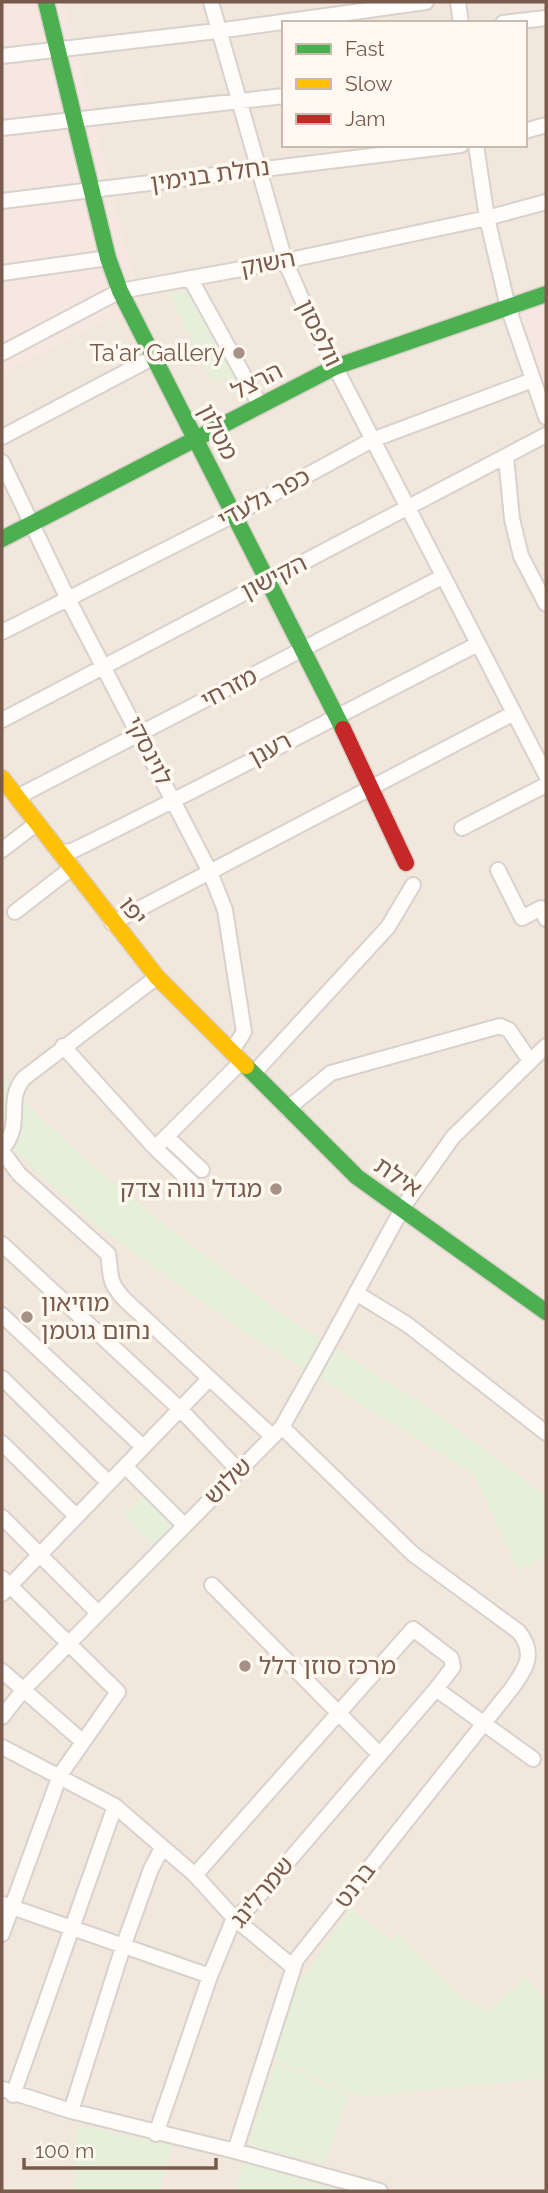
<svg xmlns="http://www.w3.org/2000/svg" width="548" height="2193" font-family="Raleway,'Noto Sans Hebrew',sans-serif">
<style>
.residential{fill:#f1e7dc;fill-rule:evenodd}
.commercial{fill:#f6e7e0}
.green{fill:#e6efd9}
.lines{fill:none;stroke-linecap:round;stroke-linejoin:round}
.street-casing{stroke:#d8d1cc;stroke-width:18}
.fast-casing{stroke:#d9d0ca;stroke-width:19}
.slow-casing{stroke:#d9d0ca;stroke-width:19}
.jam-casing{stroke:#d9d0ca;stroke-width:19}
.street{stroke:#fefdfc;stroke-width:14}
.fast{stroke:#4caf50;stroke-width:16}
.slow{stroke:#ffc107;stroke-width:16}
.jam{stroke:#c62828;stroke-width:16}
.street-bridge-casing{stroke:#d8d1cc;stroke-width:18;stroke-linecap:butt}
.street-bridge{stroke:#fefdfc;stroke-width:14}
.poi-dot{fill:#a59185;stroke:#fff9f1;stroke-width:2.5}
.labels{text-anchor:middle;stroke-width:7;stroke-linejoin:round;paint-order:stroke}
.street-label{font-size:24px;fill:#785b4d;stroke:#fff9f1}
.poi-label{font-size:24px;fill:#785b4d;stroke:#fff9f1;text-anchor:end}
</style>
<rect width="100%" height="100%" fill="#f9f4ee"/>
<path class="residential" d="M2,2H546V2191H2ZM284,23H525V145H284Z"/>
<path class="commercial" d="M2,2H65L140,301L2,375Z
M546,288V431L499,305Z"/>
<path class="green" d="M199,288L259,397L241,404L226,378L212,382L169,294Z
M2,1074L25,1102L90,1163L164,1224L282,1314L429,1408L546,1496V1557L518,1571L475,1475L247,1334L95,1225L2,1140Z
M146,1492L178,1523L156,1547L124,1515Z
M351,1908L392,1942L398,1933L461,1998L490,2011L525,1977L546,2000V2078L360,2097L274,2060L299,1983Z
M275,2063L349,2095L325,2164L248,2145Z
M77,2125L172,2145L160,2191H71L74,2187Z
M244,2163L344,2191H234Z"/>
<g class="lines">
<defs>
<path id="street" d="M211,2L285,261L311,320L546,775
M458,2L461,23
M503,23L546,18
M2,56L217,31L426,2
M2,128L284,96
M525,131L546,125
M476,145L487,218L508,307L546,417
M2,201L461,145
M2,273L108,258
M190,278L260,405
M2,353L120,291L285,261L487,218L546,202
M2,437L154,357
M506,457L512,519L521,556L546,604
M2,462L68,599L210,872L225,910L244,1032L231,1052
M2,632L234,515L372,440L533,380
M2,720L546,435
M21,802L25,793L442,577
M462,828L546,785
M2,850L37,823
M61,852L72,851C209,784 343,713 478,644
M498,870L522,918L541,908L546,919
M15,912L73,867
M112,923L514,713
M63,1046L155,1148L192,1183
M253,1074L388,927L413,885
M287,1109L331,1073L500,1026L509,1030L530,1061
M167,1137L202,1170
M155,1148L241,1062
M2,1149C25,1122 4,1102 24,1078L157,977
M2,1151L19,1174L108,1254C112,1278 107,1280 125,1300L272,1436
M2,1244L181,1410L238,1470
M356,1293L408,1325L546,1433
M2,1315L143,1447
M336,1330L403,1207L453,1137L546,1046
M2,1378L108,1482
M2,1443L76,1516
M125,1466L184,1525
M2,1517L98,1613
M2,1578L118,1692L60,1775L2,1934
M212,1585L379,1754
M2,1594L209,1379
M2,1671L82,1741
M2,1717L24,1689L282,1427L314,1370
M2,1747L115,1806L195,1875L234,1918L293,1967
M195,1875L413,1629L451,1658L453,1667L436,1689L533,1759
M3,1904L210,1976
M2,2089L71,2111L235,2151L380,2191
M13,2095L115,1806
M71,2111L123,1947L151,1869L162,1848
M156,2134L210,1976L234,1918L250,1906L436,1689
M235,2151L296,1960L512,1688C526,1668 536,1654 519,1632L413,1554L282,1427"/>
<path id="fast" d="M46,2L108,258L120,291L343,729
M2,539L335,367L546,294
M246,1066L357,1177L546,1312"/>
<path id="slow" d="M2,778L157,977L246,1066"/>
<path id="jam" d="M343,729L406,863"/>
</defs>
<use href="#street" class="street-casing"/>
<use href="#fast" class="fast-casing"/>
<use href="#slow" class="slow-casing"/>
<use href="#jam" class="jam-casing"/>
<use href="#street" class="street"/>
<use href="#fast" class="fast"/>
<use href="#slow" class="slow"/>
<use href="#jam" class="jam"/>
<defs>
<path id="street-bridge" d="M314,1370L336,1330"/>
</defs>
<use href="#street-bridge" class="street-bridge-casing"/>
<use href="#street-bridge" class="street-bridge"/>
</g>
<g class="poi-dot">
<circle cx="239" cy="353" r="7"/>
<circle cx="276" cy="1189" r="7"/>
<circle cx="27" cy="1317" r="7"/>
<circle cx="245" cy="1666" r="7"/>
</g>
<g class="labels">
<g class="street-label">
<text transform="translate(210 175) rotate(-8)" y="8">נחלת בנימין</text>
<text transform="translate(268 263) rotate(-11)" y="8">השוק</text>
<text transform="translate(319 333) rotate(64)" y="8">וולפסון</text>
<text transform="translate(257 381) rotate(-27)" y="8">הרצל</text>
<text transform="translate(218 432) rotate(63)" y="8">מטלון</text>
<text transform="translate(264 498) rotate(-28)" y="8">כפר גלעדי</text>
<text transform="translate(274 577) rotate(-27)" y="8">הקישון</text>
<text transform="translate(229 688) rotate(-28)" y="8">מזרחי</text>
<text transform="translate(270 749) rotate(-28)" y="8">רענן</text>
<text transform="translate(149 751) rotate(63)" y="8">לוינסקי</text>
<text transform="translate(133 911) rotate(52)" y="8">יפו</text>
<text transform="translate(398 1177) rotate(34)" y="8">אילת</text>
<text transform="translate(228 1481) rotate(-45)" y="8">שלוש</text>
<text transform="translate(355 1885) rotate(-52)" y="8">ברנט</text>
<text transform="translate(262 1892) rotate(-50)" y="8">שמרלינג</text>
</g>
<g class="poi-label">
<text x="225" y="361">Ta'ar Gallery</text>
<text x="262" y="1197">מגדל נווה צדק</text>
<text x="41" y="1311" text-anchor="start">מוזיאון<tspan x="41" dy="28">נחום גוטמן</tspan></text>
<text x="259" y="1674" text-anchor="start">מרכז סוזן דלל</text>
</g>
</g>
<rect width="548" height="2193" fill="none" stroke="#785b4d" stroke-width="7"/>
<rect x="282" y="21" width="245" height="126" fill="#fff9f1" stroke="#c9baaf" stroke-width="2"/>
<rect x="296" y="44" width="35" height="10" fill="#4caf50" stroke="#c9baaf" stroke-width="2"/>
<text x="345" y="56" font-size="21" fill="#785b4d">Fast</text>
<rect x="296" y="79" width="35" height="10" fill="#ffc107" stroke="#c9baaf" stroke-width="2"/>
<text x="345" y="91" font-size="21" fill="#785b4d">Slow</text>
<rect x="296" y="114" width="35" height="10" fill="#c62828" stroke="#c9baaf" stroke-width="2"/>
<text x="345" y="126" font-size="21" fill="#785b4d">Jam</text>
<path d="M24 2158v10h192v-10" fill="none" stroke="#785b4d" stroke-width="3.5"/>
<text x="35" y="2158" font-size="21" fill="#785b4d" stroke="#fff9f1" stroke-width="5" paint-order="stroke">100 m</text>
</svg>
